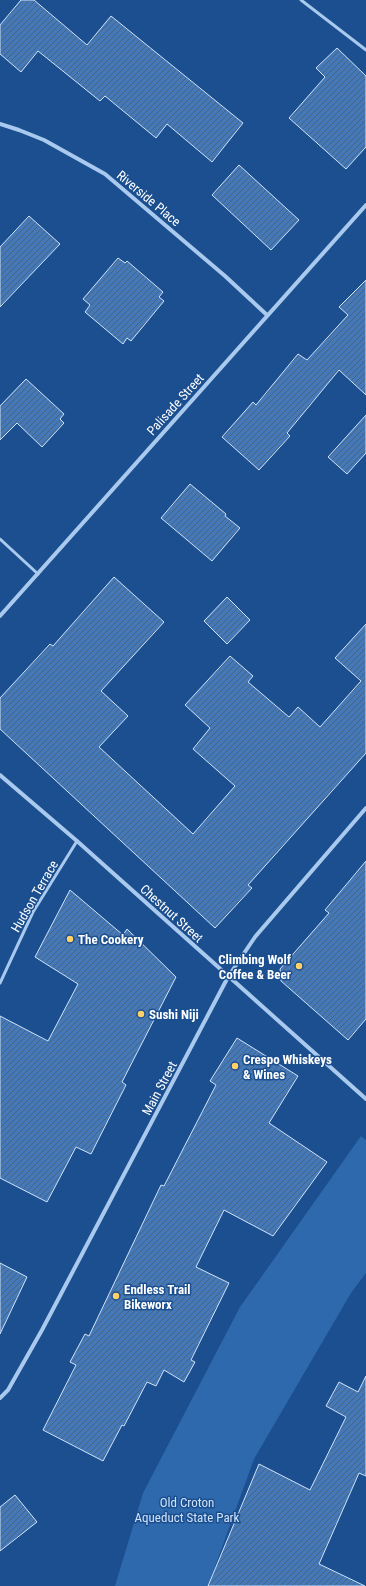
<svg xmlns="http://www.w3.org/2000/svg" width="366" height="1586" font-family="'Roboto Condensed',sans-serif">
<style>
.park{fill:#2e69ad}
.building{fill:url(#building-hatch);stroke:#cfe3fa}
.lines{fill:none;stroke-linecap:round;stroke-linejoin:round}
.service{stroke:#a9c9ee;stroke-width:3}
.minor{stroke:#a9c9ee;stroke-width:4}
.poi-dot{fill:#ffd166;stroke:#1b4f8f;stroke-width:1.5}
.labels{text-anchor:middle;stroke-width:3;stroke-linejoin:round;paint-order:stroke}
.street-label{font-size:13px;fill:#fff;stroke:#1b4f8f}
.poi-label{font-size:13px;font-weight:bold;fill:#fff;stroke:#1b4f8f;text-anchor:start}
.park-label{font-size:13px;fill:#cfe3fa;stroke:#1b4f8f}
</style>
<defs>
<pattern id="building-hatch" width="6" height="6" patternUnits="userSpaceOnUse"><rect width="6" height="6" fill="#4478b7"/><path d="M-1 1l2-2M0 6l6-6M5 7l2-2" fill="none" stroke="#486282"/></pattern>
</defs>
<rect width="100%" height="100%" fill="#1b4f8f"/>
<path class="park" d="M361,1136L366,1140V1273L351,1293L254,1459L208,1586H115L143,1493L240,1307Z"/>
<path class="building" d="M21,0H34L87,45L111,16L243,123L212,162L167,124L156,138L105,96L100,101L38,51L21,72L0,54V25Z
M337,48L366,76V147L346,169L289,118L325,77L316,68Z
M239,165L299,220L271,250L212,195Z
M29,216L60,244L0,307V247Z
M118,258L125,263L127,261L163,292L159,297L164,301L131,341L127,338L123,344L85,312L90,305L83,299Z
M366,280V395L339,370L287,433L290,436L259,470L222,437L253,402L256,405L298,354L307,360L348,315L339,307Z
M26,379L64,414L60,419L64,423L42,447L17,423L0,440V406Z
M366,415V453L347,474L328,457Z
M190,484L226,514L225,516L240,528L212,561L161,518Z
M114,577L164,622L101,691L128,716L99,747L193,834L235,786L193,749L210,728L185,705L230,656L253,676L248,682L289,717L298,707L320,727L361,681L335,658L366,624V753L248,885L252,888L215,928L0,729V698L50,644L53,646Z
M227,597L250,620L227,644L204,621Z
M366,861V1019L348,1040L281,981L280,969L329,913L325,910Z
M70,890L123,935L127,929L176,977L122,1082L126,1085L91,1154L76,1147L47,1202L0,1178V1016L48,1041L78,984L35,957Z
M237,1038L298,1076L269,1123L327,1162L273,1236L224,1210L196,1267L229,1283L191,1360L195,1362L184,1382L164,1370L156,1386L147,1382L124,1426L122,1425L103,1461L43,1430L76,1365L70,1362L85,1334L89,1336L161,1185L164,1186L216,1085L210,1081Z
M0,1263L27,1277L0,1334Z
M366,1376V1476L359,1473L319,1564L365,1586H208L259,1464L310,1490L346,1417L326,1406L339,1382L358,1392Z
M15,1495L37,1522L0,1551V1507Z"/>
<g class="lines">
<path class="service" d="M301,0L366,50
M0,539L38,574
M0,983L33,912L77,841"/>
<path class="minor" d="M0,124L19,130L44,140L105,174L225,276L267,315
M0,616L366,205
M0,775L77,841L366,1099
M0,1398L8,1390L42,1330L228,977L255,937L366,808"/>
</g>
<g class="poi-dot">
<circle cx="70" cy="939" r="4"/>
<circle cx="299" cy="966" r="4"/>
<circle cx="141" cy="1014" r="4"/>
<circle cx="235" cy="1066" r="4"/>
<circle cx="116" cy="1296" r="4"/>
</g>
<g class="labels">
<g class="street-label">
<text transform="translate(149 198) rotate(40)" y="5">Riverside Place</text>
<text transform="translate(175 404) rotate(-48)" y="5">Palisade Street</text>
<text transform="translate(34 896) rotate(-60)" y="5">Hudson Terrace</text>
<text transform="translate(172 913) rotate(42)" y="5">Chestnut Street</text>
<text transform="translate(159 1088) rotate(-62)" y="5">Main Street</text>
</g>
<g class="poi-label">
<text x="78" y="944">The Cookery</text>
<text x="291" y="964" text-anchor="end">Climbing Wolf<tspan x="291" dy="15">Coffee &amp; Beer</tspan></text>
<text x="149" y="1019">Sushi Niji</text>
<text x="243" y="1064">Crespo Whiskeys<tspan x="243" dy="15">&amp; Wines</tspan></text>
<text x="124" y="1294">Endless Trail<tspan x="124" dy="15">Bikeworx</tspan></text>
</g>
<g class="park-label">
<text x="187" y="1507">Old Croton<tspan x="187" dy="15">Aqueduct State Park</tspan></text>
</g>
</g>
</svg>
